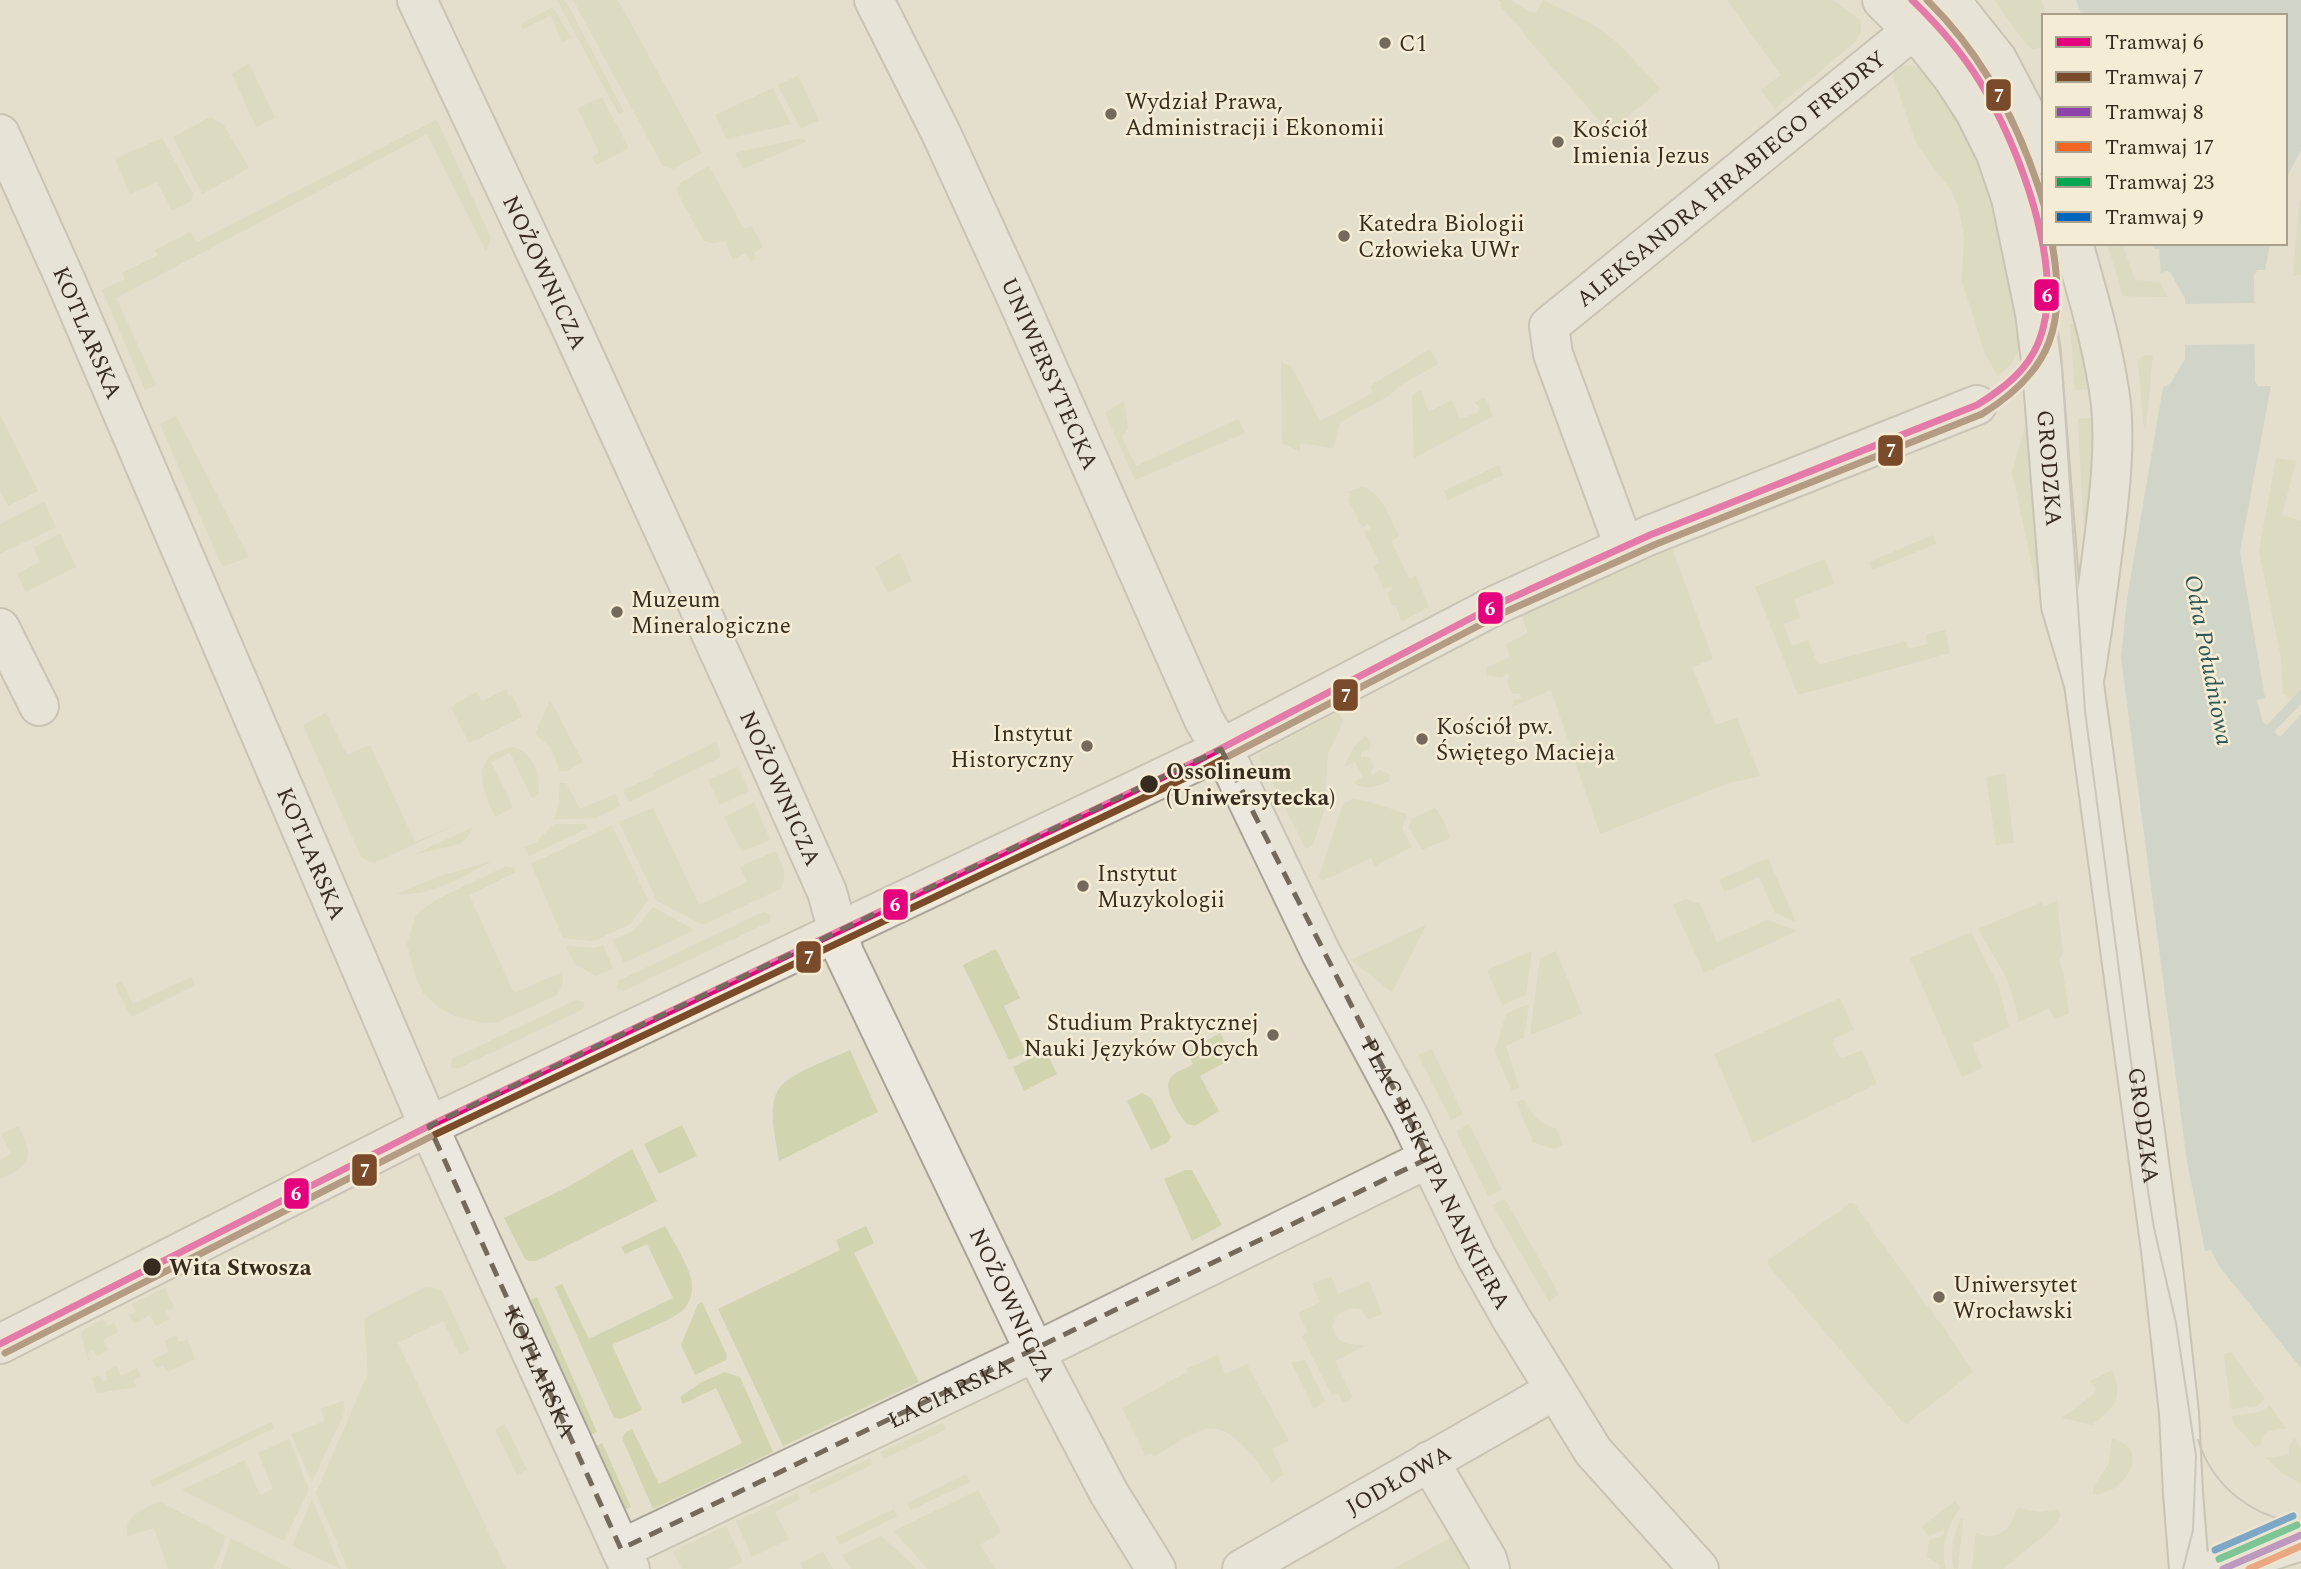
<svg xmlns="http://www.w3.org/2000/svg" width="2301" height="1569" font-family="Spectral,serif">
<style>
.green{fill:#d2d4b0}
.water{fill:#b9c9bf}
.pier{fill:#e4decd}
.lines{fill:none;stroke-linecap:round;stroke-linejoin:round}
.minor-casing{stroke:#a9a396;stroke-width:42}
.minor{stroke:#ece8df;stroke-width:38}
.tram{stroke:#aba89f;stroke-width:2}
.tram-1-casing{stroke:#f4ecd4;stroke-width:12}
.tram-2-casing{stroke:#f4ecd4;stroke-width:12}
.tram-3-casing{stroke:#f4ecd4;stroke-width:12}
.tram-4-casing{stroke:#f4ecd4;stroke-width:12}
.tram-5-casing{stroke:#f4ecd4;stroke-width:12}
.tram-6-casing{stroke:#f4ecd4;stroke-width:12}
.tram-1{stroke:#e5007d;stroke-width:7}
.tram-2{stroke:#7a4b2a;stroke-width:7}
.tram-3{stroke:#8e44ad;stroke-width:7}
.tram-4{stroke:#f26522;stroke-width:7}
.tram-5{stroke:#00a651;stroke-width:7}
.tram-6{stroke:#0065bd;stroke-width:7}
.marked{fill:none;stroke:#746a5c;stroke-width:5;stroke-dasharray:14 9;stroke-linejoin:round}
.poi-dot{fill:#746a5c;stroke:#f4ecd4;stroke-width:2.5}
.stop-dot{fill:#372b1f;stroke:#f4ecd4;stroke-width:2.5}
.labels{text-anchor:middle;stroke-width:5;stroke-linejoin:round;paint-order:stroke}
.poi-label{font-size:23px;fill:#372b1f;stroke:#f4ecd4;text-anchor:start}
.street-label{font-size:23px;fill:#372b1f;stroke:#f4ecd4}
.stop-label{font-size:23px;font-weight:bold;fill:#372b1f;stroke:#f4ecd4;text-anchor:start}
.water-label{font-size:24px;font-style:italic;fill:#2e5755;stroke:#f4ecd4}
.line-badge{stroke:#f4ecd4;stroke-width:2.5}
.badge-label{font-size:19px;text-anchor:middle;font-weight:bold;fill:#fff}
</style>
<rect width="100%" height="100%" fill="#e4decd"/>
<path class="green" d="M557,0H564L568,5L624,112L619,115Z
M573,0H618L702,153L673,169L663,166Z
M1498,0H1510L1535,14L1543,0L1594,25L1619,44L1661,89L1609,132L1523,33L1524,31L1500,6L1502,3Z
M1727,0H1833L1861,21V31L1855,42L1775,109L1761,90L1781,75Z
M1994,0H2041L2047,16H2044V47L2032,49L2025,43Z
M553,7L571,38L562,42L551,15L523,29L521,24Z
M249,63L275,118L256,127L232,74Z
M1913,65L1928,73L1969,137L1990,188L2022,343L2012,363L1998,376L1985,354L1962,281L1964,237L1959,209L1952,192L1917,145L1894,79L1893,72L1903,66Z
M798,76L819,120L801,129L778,85Z
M773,88L791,124L727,139L715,115Z
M602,97L628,146L627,149L596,165L592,157L599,153L578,108Z
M210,117L223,124L249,168L202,194L173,137Z
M436,120L438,122L491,238L486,251L427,134L116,298L156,385L145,390L102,290L125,279L122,273L158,255L155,250L190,232L197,242Z
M162,138L193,194L191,201L172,210L157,182L130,194L115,159Z
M803,138L806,142L743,169L735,153Z
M709,166L744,229L752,226L763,247L754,253L756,258L751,261L746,253L733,260L725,241L712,243L704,241L678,194L677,188L680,183Z
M2301,199V274L2293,276L2299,204Z
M2107,243H2122L2135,280L2160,282L2167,297L2123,296Z
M2070,324H2076L2089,389L2075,390Z
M1430,349L1438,364L1401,385L1389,396L1340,422L1333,448L1300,443V452L1282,443L1281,362L1291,366L1320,421L1373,393L1370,386Z
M2146,355H2153L2146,427L2144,428L2138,363L2141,357Z
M1420,390L1429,412L1452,400L1460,419L1477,413L1480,409L1475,402L1485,397L1493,416L1414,458L1412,396Z
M1124,401L1128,428L1122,437L1136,466L1238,419L1245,433L1135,480L1105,413Z
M0,415L38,491L8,506L0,491Z
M176,416L249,557L224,566L221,564L160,424Z
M2078,418H2093L2094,444L2088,525L2083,523V517Z
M2025,426L2029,427L2039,578L2040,584L2036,585L2012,472Z
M2276,458L2296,461L2282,515L2301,521V689L2292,699L2283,694L2281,657L2259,551Z
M1499,465L1503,475L1448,500L1444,491Z
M1363,487C1383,493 1390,519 1399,536L1391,541L1409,579L1416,576L1429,607L1401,622L1396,605H1392L1387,593L1393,589L1391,586L1384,589L1373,566L1380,563L1364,532L1371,528L1368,524L1362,527L1349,501L1351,493L1346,492Z
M44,502L56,527L0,554V524Z
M60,534L76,567L26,592L17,574L40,562L34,547Z
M1933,535L1936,544L1872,570L1869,562Z
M1672,549L1713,659L1692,667L1716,725L1737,718L1760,776L1729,783L1600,834L1551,690L1512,707L1514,700L1521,699L1520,694H1513L1507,682L1510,676L1506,673L1502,678L1487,675L1486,668L1510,657L1506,644L1528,633L1521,614Z
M900,553L912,581L888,593L875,567Z
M1825,559L1834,584L1794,599L1800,618L1783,624L1792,646L1808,640L1818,665L1906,641L1908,649L1928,644L1926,635L1945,630L1950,653L1798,695L1755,587Z
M506,689L509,696L512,695L522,717L469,743L451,707L454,706V704L477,692L482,701Z
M550,700L583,762L567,771H560L551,748L535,734Z
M1338,712L1343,720L1339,731L1328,753L1324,811L1313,845L1306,849L1258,755Z
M326,713L347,755L370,745L415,842L464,821L374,863L367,861L361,857L303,725Z
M1369,732L1365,736L1371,742L1369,751L1361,752V757H1369L1374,767L1370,772L1373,776L1379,770L1389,774L1390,781C1378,785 1365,792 1354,782L1363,777L1355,762L1345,767V764L1354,747Z
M716,742L721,755L719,758L629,802L623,790L654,776L653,773Z
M513,747C535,754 539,774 539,794L532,798L510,753L491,762L513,807L495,817C481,787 469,755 513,747Z
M738,767L749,791L720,805L708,780Z
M2005,774L2014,843L1996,845L1986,777Z
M560,783H566L580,809L615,794L620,806L596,818L555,819L559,803Z
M1354,799L1370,802L1407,814L1402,828L1412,847L1375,866L1371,858L1322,881L1319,877L1343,804Z
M754,802L770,840L742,852L724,817Z
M653,808L699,905L747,882L740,867L775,851C782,865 789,874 780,889L703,925L657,901L619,822Z
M1435,808L1443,819L1450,838L1422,850L1409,827L1412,819Z
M554,824H586L588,828L529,856L524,847L535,843Z
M612,825L648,900L630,924L593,941L563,938L531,864Z
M473,827L467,838L460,844L413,855Z
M1768,858L1796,922L1775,913L1759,877L1725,892L1719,880Z
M492,861C462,877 432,896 397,894L437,877Z
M506,866L514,868L516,872L469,895L514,993L562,972L563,983L557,995L498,1022L483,1023L457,1017L440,1008L423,993L415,975L407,944L416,914L436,900Z
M1686,899L1700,904L1717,942L1768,920L1797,931L1704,973L1673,905Z
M2057,901L2063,953L2059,961L2063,972L2069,1013L2055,1019L2049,1008L2019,1022L2012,993L2004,973L1978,929L2042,902L2043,907Z
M653,907L694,930L624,963L613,940L634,930Z
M763,912L770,914V920L767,923L623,991L617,989L618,981Z
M1426,925L1392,992L1351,960Z
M1971,932L1998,985L2009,1027L1972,1044L1982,1068L1962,1077L1910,958Z
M603,945L613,968L596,976L575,964L566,946L595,948Z
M996,949L1020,998L1004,1006L1026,1053L1009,1060L963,965Z
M1532,951L1526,995L1502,1005L1487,970Z
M1556,951L1582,1014L1530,1035L1540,958Z
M191,977L195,985L131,1017L115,985L122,981L133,1004Z
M1840,998L1854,1030L1835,1038L1833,1044L1839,1057L1843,1058L1862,1050L1877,1084L1753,1143L1714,1054Z
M576,1000L584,1002V1007L581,1010L457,1069L451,1067L452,1059Z
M1529,1004L1524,1037L1506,1046L1519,1087L1512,1091L1495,1051L1506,1014Z
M1220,1033L1233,1058L1200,1076L1219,1111L1195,1126L1187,1124C1179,1114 1159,1086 1173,1075C1179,1070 1187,1068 1193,1064L1187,1052Z
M1432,1049L1463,1114L1451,1120L1418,1055Z
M850,1050L878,1112L779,1161C776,1140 767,1109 778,1090C788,1073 832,1059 850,1050Z
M1046,1051L1057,1074L1024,1091L1013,1067Z
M1142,1093L1151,1098L1171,1137L1167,1143L1151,1150L1127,1101Z
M1524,1099C1531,1113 1540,1126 1556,1128L1563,1144L1554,1149L1533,1142L1516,1102Z
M1469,1124L1502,1190L1488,1196L1456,1131Z
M682,1125L697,1156L659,1174L644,1144Z
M19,1126C33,1158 33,1164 0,1179V1160L11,1154L1,1134Z
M632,1149L657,1201L536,1261H529L525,1259L504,1218L568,1187Z
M1185,1170H1192L1222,1225L1192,1241L1164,1179Z
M1505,1199L1559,1294L1549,1302L1493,1205Z
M1850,1203L1855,1204L1866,1221H1868L1874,1234L1888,1250L1886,1251L1891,1255L1927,1307L1929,1306L1936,1319L1941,1323L1973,1372L1906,1424L1904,1421L1902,1422L1890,1406L1889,1407L1768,1265V1260L1842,1210L1841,1209Z
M665,1226C673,1241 692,1270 692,1286C693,1295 688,1305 682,1311C668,1322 630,1336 612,1345L642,1410L621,1419L614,1418L555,1287L562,1284L589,1339L673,1298L647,1244L625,1254L621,1247Z
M866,1226L874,1243L854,1253L919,1382L783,1446L718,1309L840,1250L836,1240Z
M1331,1276L1338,1294L1369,1281L1382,1314L1369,1319L1359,1309C1338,1305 1323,1328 1341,1341C1348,1346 1357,1343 1364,1346L1335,1361L1353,1398L1343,1403L1338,1393L1332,1396L1302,1336L1308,1333L1298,1313L1320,1302L1312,1284Z
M426,1287L441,1289L470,1350L460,1355L443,1321L398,1343L506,1569H348L316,1493L368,1373L364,1318Z
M165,1288L174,1308L166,1311L169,1319L156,1326L150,1315L134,1324L129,1315L136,1312L132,1304Z
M537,1297L597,1432L591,1435L531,1300Z
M702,1302L727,1355L726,1360L695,1375L681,1345L698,1304Z
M103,1319L107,1326L114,1323L118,1332L103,1340L108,1350L97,1356L93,1350L87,1353L90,1360L88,1361L81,1334L85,1329Z
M176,1335L179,1342L187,1339L195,1359L167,1372L163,1365L157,1368L152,1360L169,1352L164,1341Z
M2231,1352L2265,1399L2257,1406L2231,1409L2224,1354Z
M1218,1355L1225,1374L1247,1364L1289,1441L1272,1449L1284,1474L1272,1482C1258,1463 1231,1419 1202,1430C1185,1436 1169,1448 1154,1457L1151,1453L1143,1457L1144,1453L1122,1408L1187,1372L1186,1369Z
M1305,1360L1325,1401L1314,1409L1291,1362Z
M116,1366L121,1376L137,1368L141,1376L133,1380L137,1387L97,1393L92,1378L99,1375L103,1382L108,1379L105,1372Z
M2112,1370C2124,1399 2115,1407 2092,1425L2062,1418L2094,1394L2096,1389L2090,1381Z
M724,1372L740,1377L773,1452L653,1509L622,1438L626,1432L632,1429L659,1484L742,1443L716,1388L683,1404L680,1397L700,1383Z
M343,1401L345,1411L312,1482L291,1434L325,1421L321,1409Z
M2270,1406L2286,1428L2273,1430L2265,1433L2261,1444L2255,1447L2233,1423L2232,1416L2260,1412Z
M271,1422L274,1428L153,1487L150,1481Z
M943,1423L946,1429L884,1459L881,1452Z
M505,1424L527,1470L517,1475L495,1429Z
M2294,1438L2301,1448V1484L2281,1472L2266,1458L2289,1455V1447Z
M289,1439L309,1489L284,1541L182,1490L245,1460L260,1495L273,1489L258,1453Z
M2112,1439C2155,1447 2122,1497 2093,1494V1488L2109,1463Z
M602,1443L631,1507L624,1510L596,1446Z
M870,1458L873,1464L811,1494L808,1487Z
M966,1474L970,1482L911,1510L907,1503Z
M978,1490L1001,1532L980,1545L996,1569H928L894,1531Z
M797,1493L800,1499L775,1512L789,1539L752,1557L736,1521Z
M312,1499L341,1569L292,1546Z
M159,1501L226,1536L214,1569H168L154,1528L127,1536C123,1515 143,1510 159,1501Z
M1955,1501L1960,1508C1947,1525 1940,1548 1946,1569H1939L1941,1566L1927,1557L1929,1540L1944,1535V1530L1928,1536L1921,1527Z
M2018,1508L2039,1512L2056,1510L2061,1514L2054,1527L2003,1569H1972L1976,1533C1989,1539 2004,1536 2011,1523C2014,1518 2015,1512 2018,1508Z
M894,1509L897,1516L839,1545L836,1537Z
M1961,1518L1963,1519L1958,1569H1954C1949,1551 1954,1535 1961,1518Z
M726,1526L743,1562L727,1569H682L673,1551Z
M1455,1535L1474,1569H1393Z
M881,1536L914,1566L916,1569H851L842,1555Z
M231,1538L292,1569H221Z
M823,1552L833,1569H803L800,1563Z"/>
<path class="water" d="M2076,0H2301V150L2285,181V16H2082Z
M2153,243H2270L2265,270H2257L2254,275L2255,382L2258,386H2271L2240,552L2265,698L2257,700L2263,722L2267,725L2301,689V704L2274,732L2280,737L2301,714V1368L2219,1266L2211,1250L2205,1251L2187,1162L2121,658L2127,599L2163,387L2170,384L2185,359V298L2170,272L2167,271L2161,273L2159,249H2155Z"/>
<path class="pier" d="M2256,303V344L2185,345V304Z"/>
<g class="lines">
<defs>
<g id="minor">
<path id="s1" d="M417,0L570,325L740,697L827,892L844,953L1035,1352L1109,1493L1156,1569"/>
<path id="s2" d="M874,0L940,131L1014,292L1204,720L1232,768L1321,953L1409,1117L1476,1256L1511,1318L1593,1451L1699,1569"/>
<path id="s3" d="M1882,0L1928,46L1953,78L1975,112L1996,154L2011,198L2035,313L2042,369L2061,606L2084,684L2161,1250L2179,1413L2183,1493L2189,1569"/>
<path d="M1950,0L1997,59L2037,135L2044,155"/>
<path id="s4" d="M0,134L65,279L437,1145L630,1569"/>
<path d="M2073,243C2088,296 2104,349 2111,404C2115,446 2110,490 2105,532C2099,580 2093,627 2085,675"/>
<path id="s5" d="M1624,546L1553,354L1549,326L1913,30"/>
<path d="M0,628L39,706"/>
<path d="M0,1344L429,1126L1199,760L1498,604L1650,535L1977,405"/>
<path d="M1429,1461L1487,1559L1490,1569"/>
<path id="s6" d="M621,1549L1035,1352L1429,1158"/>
<path id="s7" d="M1242,1569L1555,1390"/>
<path d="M2215,1569L2301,1541"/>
</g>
</defs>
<use href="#minor" class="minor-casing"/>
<use href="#minor" class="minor"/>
<path class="tram" d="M2044,259L2053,298L2061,351L2085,711L2148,1191L2154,1228L2176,1323L2196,1456L2193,1530L2183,1569
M2198,1440C2213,1487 2253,1518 2301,1523"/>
<defs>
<path id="tram-1" d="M0,1344L429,1126L1199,760L1498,604L1650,535L1977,405C2003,389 2028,370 2039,341C2067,270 2018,144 1980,82C1961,51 1938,25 1912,0"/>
<path id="tram-2" d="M1927,0C1985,57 2021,127 2044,205
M5,1353L434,1135L1204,769L1503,613L1654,545L1982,414C2053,370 2066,324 2052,243"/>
<path id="tram-3" d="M2223,1569L2301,1535"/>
<path id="tram-4" d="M2249,1569L2301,1546"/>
<path id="tram-5" d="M2219,1559L2297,1525"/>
<path id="tram-6" d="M2215,1550L2293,1516"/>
</defs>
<use href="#tram-1" class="tram-1-casing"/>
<use href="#tram-2" class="tram-2-casing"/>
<use href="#tram-3" class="tram-3-casing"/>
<use href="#tram-4" class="tram-4-casing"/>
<use href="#tram-5" class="tram-5-casing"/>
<use href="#tram-6" class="tram-6-casing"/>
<use href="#tram-1" class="tram-1"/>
<use href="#tram-2" class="tram-2"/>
<use href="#tram-3" class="tram-3"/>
<use href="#tram-4" class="tram-4"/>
<use href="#tram-5" class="tram-5"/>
<use href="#tram-6" class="tram-6"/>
</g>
<path d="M0 0H2301V1569H0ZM1221,749L1429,1158L621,1549L429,1126Z" fill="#e4decd" fill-opacity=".55" fill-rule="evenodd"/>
<path class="marked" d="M1221,749L1429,1158L621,1549L429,1126Z"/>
<g class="poi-dot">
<circle cx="1385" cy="43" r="7"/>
<circle cx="1111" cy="114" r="7"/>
<circle cx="1558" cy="142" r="7"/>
<circle cx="1344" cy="236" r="7"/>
<circle cx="617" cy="612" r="7"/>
<circle cx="1422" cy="739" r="7"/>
<circle cx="1087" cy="746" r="7"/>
<circle cx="1083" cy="886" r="7"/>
<circle cx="1273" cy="1035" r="7"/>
<circle cx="1939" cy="1297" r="7"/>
</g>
<g class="stop-dot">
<circle cx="1149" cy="784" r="10"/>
<circle cx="152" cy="1267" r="10"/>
</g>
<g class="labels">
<g class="poi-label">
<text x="1399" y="51">C1</text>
<text x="1125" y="109">Wydział Prawa,<tspan x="1125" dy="26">Administracji i Ekonomii</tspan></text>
<text x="1572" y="137">Kościół<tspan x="1572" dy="26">Imienia Jezus</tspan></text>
<text x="1358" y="231">Katedra Biologii<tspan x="1358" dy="26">Człowieka UWr</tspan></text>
<text x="631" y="607">Muzeum<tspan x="631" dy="26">Mineralogiczne</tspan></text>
<text x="1436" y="734">Kościół pw.<tspan x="1436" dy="26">Świętego Macieja</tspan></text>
<text x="1073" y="741" text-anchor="end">Instytut<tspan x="1073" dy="26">Historyczny</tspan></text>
<text x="1097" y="881">Instytut<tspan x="1097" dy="26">Muzykologii</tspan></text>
<text x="1259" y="1030" text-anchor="end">Studium Praktycznej<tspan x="1259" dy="26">Nauki Języków Obcych</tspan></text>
<text x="1953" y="1292">Uniwersytet<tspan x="1953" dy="26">Wrocławski</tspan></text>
</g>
<g class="street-label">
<text dy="8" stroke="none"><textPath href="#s5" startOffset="467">ALEKSANDRA HRABIEGO FREDRY</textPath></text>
<text dy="8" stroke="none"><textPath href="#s1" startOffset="301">NOŻOWNICZA</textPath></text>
<text dy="8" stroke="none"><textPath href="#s4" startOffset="217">KOTLARSKA</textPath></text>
<text dy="8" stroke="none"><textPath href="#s2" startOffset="413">UNIWERSYTECKA</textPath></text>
<text dy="8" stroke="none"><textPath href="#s3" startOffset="513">GRODZKA</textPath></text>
<text dy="8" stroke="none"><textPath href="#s1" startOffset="868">NOŻOWNICZA</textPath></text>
<text dy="8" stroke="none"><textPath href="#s4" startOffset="784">KOTLARSKA</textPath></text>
<text dy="8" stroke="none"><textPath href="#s3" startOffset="1178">GRODZKA</textPath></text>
<text dy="8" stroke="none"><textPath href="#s2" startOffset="1302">PLAC BISKUPA NANKIERA</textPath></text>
<text dy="8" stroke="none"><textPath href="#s1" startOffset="1435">NOŻOWNICZA</textPath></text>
<text dy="8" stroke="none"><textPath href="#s4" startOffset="1351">KOTLARSKA</textPath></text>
<text dy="8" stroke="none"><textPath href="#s6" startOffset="364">ŁACIARSKA</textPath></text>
<text dy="8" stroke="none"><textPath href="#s7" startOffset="180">JODŁOWA</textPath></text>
</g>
<g class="stop-label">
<text x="1166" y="779">Ossolineum<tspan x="1166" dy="26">(Uniwersytecka)</tspan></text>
<text x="169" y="1275">Wita Stwosza</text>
</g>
<g class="water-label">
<text transform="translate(2209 660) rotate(79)" y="8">Odra Południowa</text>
</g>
</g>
<g class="line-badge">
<rect x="1985" y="78" width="27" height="34" rx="7" fill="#7a4b2a"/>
<rect x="2033" y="278" width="27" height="34" rx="7" fill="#e5007d"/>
<rect x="1877" y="434" width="27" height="33" rx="7" fill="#7a4b2a"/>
<rect x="1477" y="591" width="27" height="34" rx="7" fill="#e5007d"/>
<rect x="1332" y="678" width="27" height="34" rx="7" fill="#7a4b2a"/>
<rect x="882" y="888" width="27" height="33" rx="7" fill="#e5007d"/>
<rect x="795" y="940" width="27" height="34" rx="7" fill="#7a4b2a"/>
<rect x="351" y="1153" width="27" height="34" rx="7" fill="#7a4b2a"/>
<rect x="283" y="1177" width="27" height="33" rx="7" fill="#e5007d"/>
</g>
<g class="badge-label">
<text x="1999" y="102">7</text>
<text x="2047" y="302">6</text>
<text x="1891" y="457">7</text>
<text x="1490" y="615">6</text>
<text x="1346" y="702">7</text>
<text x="895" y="911">6</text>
<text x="809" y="964">7</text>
<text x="365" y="1177">7</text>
<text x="296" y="1200">6</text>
</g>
<rect x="2042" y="14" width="245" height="231" fill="#f4ecd4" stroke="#a89f8c" stroke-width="2"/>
<rect x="2056" y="37" width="35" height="10" fill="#e5007d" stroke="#a89f8c" stroke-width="2"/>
<text x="2105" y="49" font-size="21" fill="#372b1f">Tramwaj 6</text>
<rect x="2056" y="72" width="35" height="10" fill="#7a4b2a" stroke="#a89f8c" stroke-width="2"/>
<text x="2105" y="84" font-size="21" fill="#372b1f">Tramwaj 7</text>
<rect x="2056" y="107" width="35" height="10" fill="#8e44ad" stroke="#a89f8c" stroke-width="2"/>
<text x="2105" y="119" font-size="21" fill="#372b1f">Tramwaj 8</text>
<rect x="2056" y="142" width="35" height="10" fill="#f26522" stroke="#a89f8c" stroke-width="2"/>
<text x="2105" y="154" font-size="21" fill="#372b1f">Tramwaj 17</text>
<rect x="2056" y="177" width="35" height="10" fill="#00a651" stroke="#a89f8c" stroke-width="2"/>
<text x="2105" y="189" font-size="21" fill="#372b1f">Tramwaj 23</text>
<rect x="2056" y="212" width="35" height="10" fill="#0065bd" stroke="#a89f8c" stroke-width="2"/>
<text x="2105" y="224" font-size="21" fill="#372b1f">Tramwaj 9</text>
</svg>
